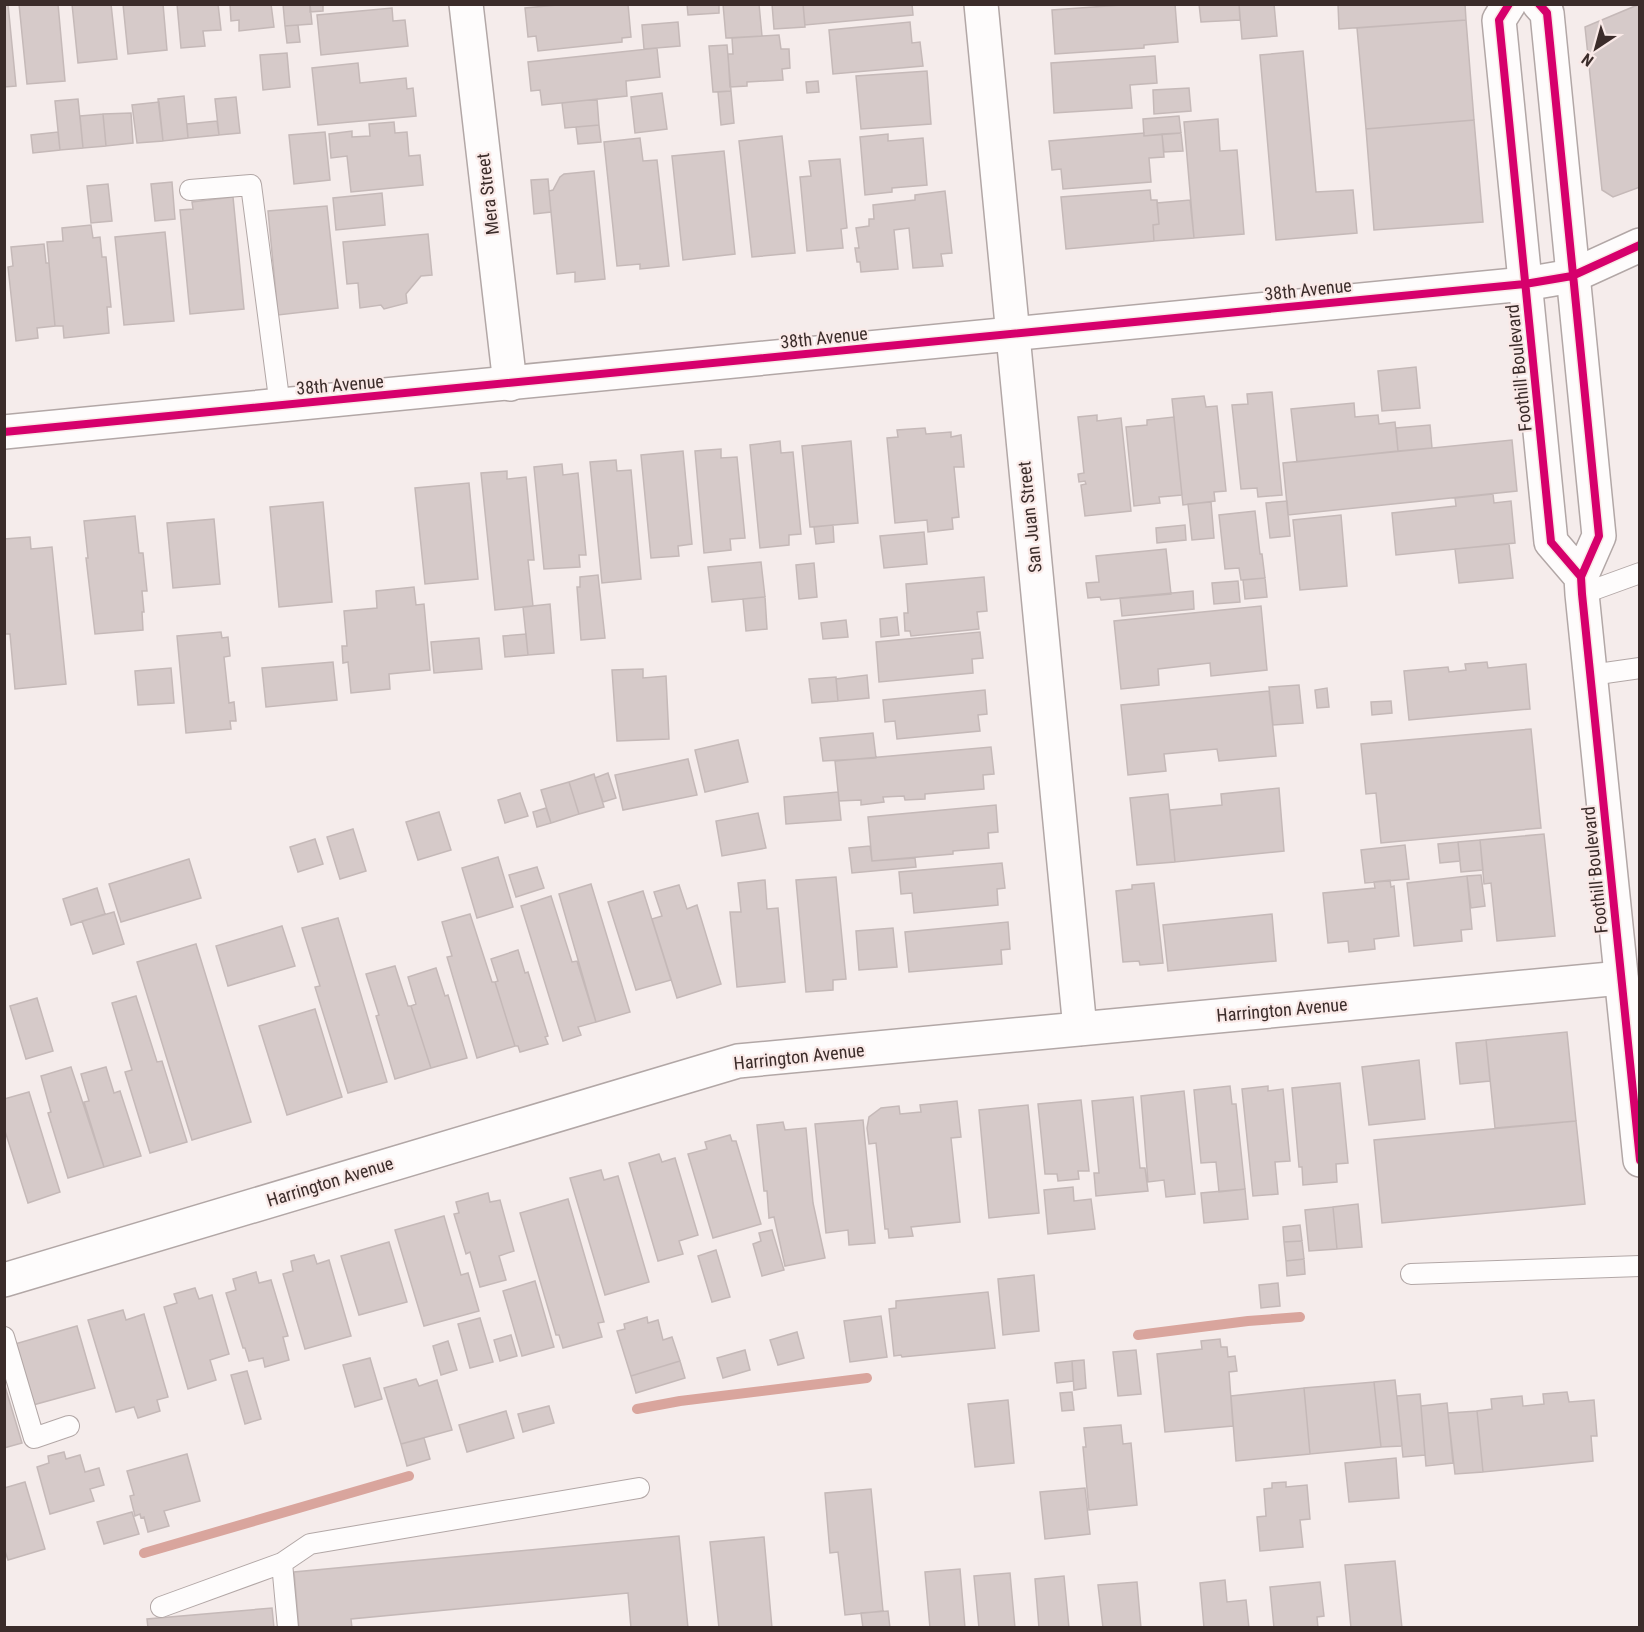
<svg xmlns="http://www.w3.org/2000/svg" width="1644" height="1632" font-family="'Roboto Condensed',sans-serif">
<style>
.lines{fill:none;stroke-linecap:round;stroke-linejoin:round}
.stream{stroke:#d9a59d;stroke-width:10}
.building{fill:#d6cac9;stroke:#c5b9b8;stroke-width:1.5}
.service-casing{stroke:#b2a7a6;stroke-width:22}
.minor-casing{stroke:#b2a7a6;stroke-width:36}
.tertiary-casing{stroke:#b2a7a6;stroke-width:36}
.secondary-casing{stroke:#b2a7a6;stroke-width:36}
.service{stroke:#fefcfc;stroke-width:20}
.minor{stroke:#fefcfc;stroke-width:33}
.tertiary{stroke:#fefcfc;stroke-width:33}
.secondary{stroke:#fefcfc;stroke-width:33}
.cycleway-casing{stroke:#f9e9e7;stroke-width:11}
.cycleway{stroke:#d6006c;stroke-width:8}
.labels{text-anchor:middle;stroke-width:4.5;stroke-linejoin:round;paint-order:stroke}
.street-label{font-size:18px;fill:#3b2c2a;stroke:#f9e9e7}
</style>
<rect width="100%" height="100%" fill="#f5eceb"/>
<g class="lines">
<path class="stream" d="M1138,1335L1248,1321L1300,1317
M637,1409L680,1401L867,1378
M144,1553L409,1476"/>
</g>
<path class="building" d="M4,4H8L16,86L4,87Z
M19,4H58L65,81L27,84Z
M72,4H111L117,59L78,63Z
M123,4H163L167,50L128,54Z
M177,4H218L221,30L203,31L205,46L181,48Z
M230,4H271L274,27L239,31V20L231,21Z
M283,4H310L312,24L285,26Z
M310,4H323V11L310,12Z
M568,4H628L631,37L622,38V42L538,51L536,36L528,37L525,8Z
M687,4H719V13L688,15Z
M723,4H759L762,36L726,38Z
M772,4H803L805,27L774,29Z
M803,4H912L913,15L805,25Z
M1135,4H1175L1178,42L1144,45V48L1055,54L1052,10Z
M1199,4H1239L1240,20L1201,22Z
M1239,4H1274L1277,36L1242,39Z
M1338,4H1465L1466,20L1339,29Z
M1640,4V187L1613,197L1602,190L1585,27Z
M392,8L393,21L405,20L408,46L321,55L317,15Z
M1466,20L1474,120L1366,129L1357,28Z
M678,22L680,46L644,49L642,25Z
M910,22L912,43L920,42L923,66L833,74L829,30Z
M298,25L300,42L287,43L285,26Z
M779,35L781,49H789L790,68L782,69L783,80L747,82V86L730,87L728,54H733L732,38Z
M727,45L731,91L713,92L709,46Z
M657,48L660,77L626,81L627,96L542,105L540,90L531,91L528,62Z
M1303,51L1316,192L1353,190L1357,233L1276,240L1260,55Z
M287,53L290,87L263,90L260,55Z
M1155,56L1157,83L1130,85L1132,108L1054,113L1051,63Z
M358,63L360,83L406,78L407,89L413,88L416,116L318,125L312,68Z
M927,71L931,124L861,129L856,76Z
M818,81L819,92L807,93L806,82Z
M1189,88L1191,111L1154,114L1153,90Z
M731,91L734,123L721,125L718,92Z
M662,93L667,129L635,133L631,97Z
M184,96L188,138L163,141L158,99Z
M236,97L240,133L219,135L215,99Z
M78,99L83,148L60,150L55,101Z
M597,99L599,125L565,128L562,103Z
M159,102L163,141L137,143L132,105Z
M131,113L133,143L106,146L103,114Z
M103,114L106,146L83,148L80,116Z
M1179,116L1181,133L1144,136L1143,119Z
M1218,119L1220,151L1237,150L1244,234L1194,238L1184,122Z
M1474,120L1483,222L1374,230L1366,129Z
M217,121L219,135L188,138L187,124Z
M394,122L395,133L407,132L409,156L420,155L423,185L351,192L347,156L331,158L329,134L352,131V137L370,136L369,124Z
M599,125L601,142L578,144L576,127Z
M58,132L60,150L33,153L31,135Z
M325,132L330,180L294,184L289,135Z
M1144,133V136L1162,134L1164,157L1149,158L1151,182L1063,189L1061,169L1052,170L1049,141Z
M1181,133L1183,151L1164,152L1162,134Z
M888,134V141L923,138L927,185L892,188V192L865,195L860,137Z
M782,136L795,253L752,257L739,141Z
M640,138L643,161L657,160L669,266L640,269V264L617,266L604,142Z
M724,151L735,254L683,260L672,156Z
M840,159L847,228L841,229L843,248L807,251L800,177L811,176L809,161Z
M594,171L605,279L575,282V272L557,274L549,191L553,190L560,177L564,174Z
M548,179L551,212L534,214L531,180Z
M172,182L175,219L155,221L151,184Z
M108,184L112,221L91,223L87,186Z
M1150,190L1151,200H1157L1159,224L1153,225L1154,241L1066,249L1061,197Z
M945,191L952,253L941,254L943,266L913,268L909,228L894,230L898,269L861,272L860,262H857L855,248H859L856,228L869,226V219H874L873,205L915,200V195Z
M382,193L385,225L336,230L333,198Z
M233,197L244,309L190,314L180,210L193,209L192,202Z
M1190,200L1194,238L1154,241L1153,225L1159,224L1157,203Z
M327,206L338,308L278,315L268,211Z
M91,225L93,238L100,237L102,257H106L111,307H107L109,333L64,338L63,326H55L47,242L63,241L62,228Z
M165,232L174,321L124,325L115,237Z
M428,234L432,275L421,276L406,294L407,303L384,309L381,305L360,308L358,283L347,284L343,242Z
M44,244L46,263H49L55,326L37,328L38,338L16,341L8,267L13,266L11,247Z
M1416,367L1420,408L1382,411L1378,371Z
M1272,392L1282,495L1258,497L1257,488L1241,489L1232,405L1248,404L1247,394Z
M1204,396L1206,407L1217,406L1226,491L1214,492L1215,501L1183,505L1172,399Z
M1354,403L1355,417L1378,415L1379,424L1395,422L1398,451L1297,462L1291,409Z
M1097,415V421L1121,418L1131,511L1085,516L1081,485L1086,484L1085,481L1079,482L1078,474L1084,473L1078,417Z
M1174,417L1182,495L1159,497L1160,503L1134,506L1126,427L1147,425V420Z
M1430,425L1432,448L1398,451L1396,428Z
M925,428L926,434L951,432V437L961,435L964,467H954L959,517L952,518L953,529L928,532L927,520L895,523L887,438L898,437L897,430Z
M1512,440L1517,491L1288,515L1283,463Z
M780,441L781,453L793,452L801,534L789,535V545L760,548L750,445Z
M851,441L858,523L810,527L802,446Z
M721,449V458L737,457L745,538L730,539L731,550L704,553L695,451Z
M683,451L692,544L678,546L679,556L651,558L641,455Z
M616,460L617,471L631,470L641,579L602,583L590,462Z
M562,464L563,475L578,473L586,555H579L580,567L544,569L534,467Z
M507,471V479L526,477L534,560H528L533,606L495,610L481,473Z
M469,483L478,579L425,584L415,488Z
M1493,494L1494,503L1511,501L1515,543L1396,555L1392,513L1456,506L1455,498Z
M1287,501L1290,536L1270,538L1266,503Z
M323,502L332,602L279,607L270,507Z
M1211,502L1214,538L1192,540L1188,504Z
M1255,511L1260,554H1262L1265,578L1241,580L1239,568L1225,569L1219,515Z
M1341,515L1347,586L1300,590L1293,520Z
M135,516L139,553H143L147,591H142L144,612H142L143,630L95,634L86,558H88L84,521Z
M214,519L220,584L173,588L167,523Z
M833,525L834,542L816,544L814,527Z
M1185,525L1186,540L1157,543L1156,528Z
M924,532L927,564L884,568L880,536Z
M30,537L31,549L52,547L66,684L15,689L10,634H4V539Z
M1509,544L1513,578L1459,583L1455,549Z
M1166,549L1171,594L1101,600L1100,597L1088,598L1086,583L1099,582L1096,556Z
M761,562L765,597L712,602L708,567Z
M814,563L817,597L799,599L796,565Z
M598,575L605,638L581,640L577,587H580V577Z
M984,577L987,611L977,612L979,629L911,636L910,631H905L904,613H908L906,584Z
M1265,578L1267,597L1245,599L1243,580Z
M1238,581L1240,602L1214,604L1212,583Z
M414,587L416,605L424,604L430,670L389,674L390,689L351,693L348,662L343,663L342,646H347L344,611L377,608L376,591Z
M1193,591L1194,609L1122,616L1120,598Z
M765,597L767,629L746,631L743,599Z
M550,604L554,653L528,655L523,607Z
M1261,606L1267,670L1211,676L1210,663L1158,669L1159,685L1121,689L1114,621Z
M897,617L899,635L881,637L880,619Z
M846,620L848,637L823,639L821,623Z
M221,632L222,638L228,637L230,656L224,657L229,703L234,702L236,721H230L231,729L186,733L177,636Z
M980,632L983,658L972,659L973,673L879,682L876,642Z
M526,634L528,655L505,657L503,636Z
M479,638L482,669L434,673L431,642Z
M333,662L337,700L266,707L262,668Z
M1487,662L1488,668L1526,664L1530,709L1409,720L1404,671L1448,667L1449,672L1466,670L1465,664Z
M171,668L174,703L138,705L135,671Z
M643,669V678L666,676L669,739L617,741L612,670Z
M867,675L869,698L838,701L836,679Z
M836,677L838,701L812,703L809,679Z
M1299,685L1303,723L1273,725L1269,687Z
M1327,688L1329,707L1317,708L1315,690Z
M985,690L987,714L978,715L980,731L897,739L895,721L885,722L883,700Z
M1269,691L1276,756L1219,761L1217,749L1164,754L1166,771L1128,775L1121,705Z
M1391,701L1392,713L1372,715L1371,702Z
M1531,729L1541,828L1381,843L1376,793L1366,794L1361,744Z
M873,733L876,758L823,761L820,738Z
M738,740L748,782L705,792L695,750Z
M991,747L994,774L983,775L984,789L925,794V799L905,800L904,796L883,797L884,802L861,805V800L839,801L835,761Z
M688,759L697,795L623,810L615,775Z
M608,773L616,798L603,802L595,778Z
M594,774L604,807L579,814L569,782Z
M569,782L579,814L551,823L541,790Z
M1279,788L1284,851L1175,862L1170,810L1222,805L1221,794Z
M838,792L841,820L786,824L784,797Z
M520,793L528,816L505,823L498,800Z
M1168,794L1175,862L1137,865L1130,798Z
M996,805L998,832L988,833L989,848L953,851V854L872,861L868,817Z
M546,808L551,823L537,827L533,812Z
M439,812L451,850L418,860L406,822Z
M758,813L766,848L722,856L716,821Z
M353,829L366,871L340,879L327,837Z
M1544,834L1555,936L1497,941L1491,883L1484,884L1480,840Z
M315,839L323,864L298,872L290,847Z
M1480,840L1483,870L1461,872L1458,842Z
M1458,842L1460,861L1440,863L1438,844Z
M1405,845L1409,879L1365,883L1361,850Z
M870,846L872,861L915,858L916,867L852,873L849,848Z
M498,857L513,907L477,918L462,868Z
M189,859L201,898L121,922L109,884Z
M1002,863L1005,888L997,889L998,905L914,913L912,893L901,894L899,872Z
M537,867L544,888L516,897L509,875Z
M1481,875L1485,906L1471,908L1467,876Z
M1467,876L1472,929L1461,930L1462,941L1414,946L1407,883Z
M836,877L846,979L833,980V990L806,992L796,880Z
M765,880L767,909L778,908L785,982L737,987L730,912H741L738,883Z
M1390,880L1391,887L1394,886L1399,936L1374,939L1375,949L1349,952L1348,941L1328,943L1323,893L1375,888L1374,882Z
M1154,883L1163,963L1140,965L1139,961L1123,962L1116,891L1132,889V885Z
M591,884L630,1012L596,1022L559,894Z
M679,885L687,909L697,905L721,984L677,998L652,919L662,916L654,892Z
M97,888L105,914L71,925L63,899Z
M643,891L671,980L636,990L608,902Z
M551,896L572,962L577,961L596,1022L578,1027L581,1035L563,1041L521,906Z
M114,912L124,944L93,954L82,921Z
M470,914L492,982H495L515,1046L477,1058L447,957L452,956L442,922Z
M1272,914L1276,961L1168,971L1163,925Z
M338,918L387,1082L348,1093L315,987L320,986L302,928Z
M1008,922L1010,949L1001,950L1002,964L909,972L905,932Z
M282,926L295,966L228,986L216,946Z
M893,928L897,967L859,970L856,931Z
M196,944L251,1122L192,1140L137,962Z
M518,950L525,973L528,972L548,1036L545,1037L548,1044L520,1052L518,1046H515L495,982L498,981L491,959Z
M395,966L408,1006H411L431,1068L395,1079L376,1016L379,1015L366,974Z
M436,968L445,996L448,995L467,1058L431,1068L411,1006L416,1004L408,977Z
M136,996L157,1062L162,1061L187,1142L150,1153L125,1072L132,1070L112,1003Z
M37,998L53,1051L26,1059L10,1006Z
M315,1009L342,1097L287,1115L259,1026Z
M1567,1032L1576,1121L1495,1128L1486,1040Z
M1486,1040L1490,1081L1460,1084L1456,1043Z
M1419,1060L1425,1119L1369,1125L1362,1067Z
M71,1067L104,1167L68,1178L48,1113L51,1112L41,1076Z
M106,1067L114,1093L120,1091L141,1156L104,1167L84,1102L89,1101L81,1074Z
M1340,1083L1348,1163L1336,1164L1337,1182L1303,1185L1302,1167H1299L1292,1088Z
M1230,1086L1232,1104H1236L1245,1189L1219,1192L1216,1162L1201,1163L1194,1090Z
M1268,1086V1091L1283,1089L1290,1161L1275,1162L1278,1194L1253,1196L1242,1089Z
M1184,1091L1195,1194L1166,1197L1164,1180L1148,1182L1141,1096Z
M29,1092L60,1192L28,1203L4,1128V1099Z
M1133,1097L1140,1168H1145L1148,1191L1096,1196L1094,1173H1099L1092,1101Z
M1081,1100L1089,1171H1078L1079,1179L1058,1181L1057,1174H1045L1038,1104Z
M957,1101L961,1137L951,1138L960,1222L911,1227L913,1236L889,1238L888,1229H885L876,1143L869,1144L867,1128L869,1117L881,1108L899,1106L900,1114L921,1112L920,1105Z
M1028,1105L1039,1213L989,1218L979,1110Z
M863,1120L875,1243L849,1245L848,1230L826,1233L815,1124Z
M1576,1121L1585,1204L1382,1223L1374,1140Z
M783,1122L785,1130L806,1128L813,1203L825,1258L785,1266L774,1217L769,1218L767,1191H764L757,1125Z
M730,1135L732,1141H736L761,1224L713,1238L688,1154L707,1149L705,1142Z
M659,1154L662,1162L675,1158L698,1235L679,1241L683,1254L658,1261L629,1163Z
M601,1170L604,1180L618,1176L649,1282L605,1295L570,1178Z
M1073,1187L1074,1201L1091,1199L1095,1229L1048,1234L1044,1190Z
M1245,1189L1248,1219L1204,1223L1201,1193Z
M488,1193L490,1202L500,1200L514,1251L499,1256L506,1280L480,1287L470,1252L466,1254L454,1214L459,1213L456,1202Z
M568,1199L604,1322L598,1323L602,1337L563,1348L559,1335H556L520,1213Z
M1358,1204L1362,1247L1337,1249L1333,1207Z
M1333,1207L1337,1249L1309,1251L1305,1210Z
M444,1216L461,1275L468,1273L479,1311L424,1326L395,1230Z
M1300,1225L1302,1241L1284,1242L1283,1227Z
M772,1230L784,1270L762,1276L753,1244L761,1241L759,1233Z
M1302,1241L1304,1259L1286,1261L1284,1242Z
M389,1242L407,1302L359,1315L341,1256Z
M716,1250L730,1297L712,1302L698,1256Z
M314,1255L317,1264L329,1260L351,1336L305,1349L283,1274L293,1271L291,1261Z
M1304,1259L1305,1274L1287,1276L1286,1261Z
M256,1272L259,1283L271,1280L288,1336L283,1337L289,1360L265,1367L263,1358L249,1361L245,1348H243L226,1293L236,1290L233,1279Z
M1034,1275L1039,1331L1003,1335L998,1279Z
M535,1281L554,1347L522,1356L503,1291Z
M1278,1283L1280,1306L1261,1308L1259,1285Z
M195,1288L199,1299L212,1295L229,1354L210,1360L216,1380L188,1389L164,1307L177,1303L174,1294Z
M988,1292L995,1348L902,1357L901,1355L894,1356L889,1309L896,1308V1301Z
M123,1310L126,1320L144,1314L168,1397L157,1400L160,1411L138,1418L134,1407L116,1412L88,1320Z
M881,1316L887,1357L850,1362L844,1321Z
M647,1317L648,1323L658,1320L663,1340L672,1337L680,1361L631,1376L617,1331L625,1329L624,1324Z
M480,1318L493,1362L470,1368L458,1324Z
M77,1326L95,1388L33,1405L15,1344Z
M797,1332L804,1358L778,1365L770,1340Z
M511,1335L517,1356L500,1361L494,1340Z
M1220,1339L1221,1347H1227L1228,1357L1235,1356L1237,1371L1229,1372L1233,1426L1165,1432L1157,1354L1202,1349L1201,1341Z
M448,1341L457,1370L441,1375L433,1346Z
M745,1350L750,1370L723,1378L717,1358Z
M1136,1350L1141,1394L1118,1396L1113,1352Z
M370,1358L382,1399L355,1407L343,1365Z
M1084,1360L1086,1388L1074,1390L1072,1361Z
M680,1361L685,1378L636,1393L631,1376Z
M1072,1361L1073,1381L1057,1383L1055,1363Z
M247,1371L261,1419L245,1424L231,1375Z
M416,1379L419,1386L437,1380L452,1430L401,1444L384,1388Z
M1395,1380L1402,1446L1381,1447L1374,1382Z
M1374,1382L1381,1447L1310,1454L1304,1388Z
M4,1383L22,1443L4,1448Z
M1304,1388L1310,1454L1236,1461L1231,1396Z
M1072,1392L1074,1410L1062,1411L1060,1393Z
M1567,1392L1569,1402L1594,1400L1597,1436H1591L1593,1461L1483,1472L1477,1411L1492,1409L1491,1399L1522,1396L1523,1406L1544,1404L1543,1394Z
M1420,1394L1425,1455L1403,1457L1397,1396Z
M1008,1400L1014,1463L975,1467L968,1404Z
M1447,1403L1453,1463L1426,1466L1421,1406Z
M549,1406L554,1423L523,1432L518,1414Z
M506,1411L514,1438L467,1452L459,1425Z
M1477,1411L1483,1472L1455,1474L1448,1413Z
M1121,1425L1123,1444L1131,1443L1137,1505L1089,1510L1083,1447H1086L1084,1428Z
M424,1438L430,1459L407,1466L401,1444Z
M64,1452L66,1459L80,1455L85,1472L99,1468L104,1485L90,1489L94,1501L50,1514L37,1467L49,1463L48,1456Z
M187,1454L200,1501L164,1511L169,1526L148,1532L144,1517L141,1518L140,1514L135,1516L130,1496L134,1495L127,1471Z
M1396,1458L1399,1498L1349,1502L1345,1463Z
M25,1482L45,1549L8,1560L4,1548V1488Z
M1286,1482V1487L1307,1485L1310,1519L1300,1520L1303,1547L1260,1551L1257,1517L1266,1516L1264,1489L1272,1488V1483Z
M1085,1488L1090,1534L1045,1539L1040,1492Z
M871,1489L883,1611L845,1615L838,1552L830,1553L825,1493Z
M132,1512L139,1534L104,1544L97,1522Z
M679,1536L688,1628H631L628,1593L351,1619L352,1628H299L294,1572Z
M764,1537L772,1628H719L710,1542Z
M1395,1561L1402,1628H1351L1345,1565Z
M960,1569L965,1628H930L925,1572Z
M1010,1573L1015,1628H979L974,1576Z
M1064,1576L1069,1628H1039L1035,1579Z
M1225,1580L1227,1602L1246,1600L1249,1628H1204L1200,1583Z
M1137,1582L1141,1628H1103L1098,1585Z
M1320,1582L1324,1616L1317,1617L1318,1628H1274L1270,1587Z
M272,1608L274,1628H148L147,1619Z
M888,1611L890,1628H863L861,1613Z"/>
<g class="lines">
<defs>
<path id="service" d="M190,190L251,185L280,406
M1582,594L1640,573
M1591,675L1640,668
M1411,1274L1640,1266
M4,1337L34,1438L69,1426
M282,1563L310,1544L639,1488
M161,1607L282,1563L288,1628"/>
<path id="minor" d="M466,4L510,384
M981,4L1080,1029
M4,1280L738,1061L1621,978"/>
<path id="tertiary" d="M4,432L1525,284L1572,276L1640,245"/>
<path id="secondary" d="M1509,4L1499,20L1551,542L1581,577
M1539,4L1547,13L1599,536L1581,577L1582,594L1640,1160"/>
</defs>
<use href="#service" class="service-casing"/>
<use href="#minor" class="minor-casing"/>
<use href="#tertiary" class="tertiary-casing"/>
<use href="#secondary" class="secondary-casing"/>
<use href="#service" class="service"/>
<use href="#minor" class="minor"/>
<use href="#tertiary" class="tertiary"/>
<use href="#secondary" class="secondary"/>
<defs>
<path id="cycleway" d="M1509,4L1499,20L1551,542L1581,577
M1539,4L1547,13L1599,536L1581,577L1582,594L1640,1160
M4,432L1525,284L1572,276L1640,245"/>
</defs>
<use href="#cycleway" class="cycleway-casing"/>
<use href="#cycleway" class="cycleway"/>
</g>
<g class="labels">
<g class="street-label">
<text transform="translate(488 194) rotate(-97)" y="6">Mera Street</text>
<text transform="translate(1308 290) rotate(-6)" y="6">38th Avenue</text>
<text transform="translate(824 338) rotate(-6)" y="6">38th Avenue</text>
<text transform="translate(1519 368) rotate(-96)" y="6">Foothill Boulevard</text>
<text transform="translate(340 385) rotate(-5)" y="6">38th Avenue</text>
<text transform="translate(1030 517) rotate(-96)" y="6">San Juan Street</text>
<text transform="translate(1595 870) rotate(-96)" y="6">Foothill Boulevard</text>
<text transform="translate(1282 1010) rotate(-5)" y="6">Harrington Avenue</text>
<text transform="translate(799 1057) rotate(-6)" y="6">Harrington Avenue</text>
<text transform="translate(330 1182) rotate(-17)" y="6">Harrington Avenue</text>
</g>
</g>
<rect width="1644" height="1632" fill="none" stroke="#3b2c2a" stroke-width="12"/>
<g transform="translate(1596 48) rotate(216)" stroke="#f9e9e7" stroke-width="4.5" paint-order="stroke">
<path d="M0-4.5L10 22L0 15L-10 22Z" fill="#3b2c2a"/>
<text y="-9" font-size="16" font-weight="bold" text-anchor="middle" fill="#3b2c2a">N</text>
</g>
</svg>
